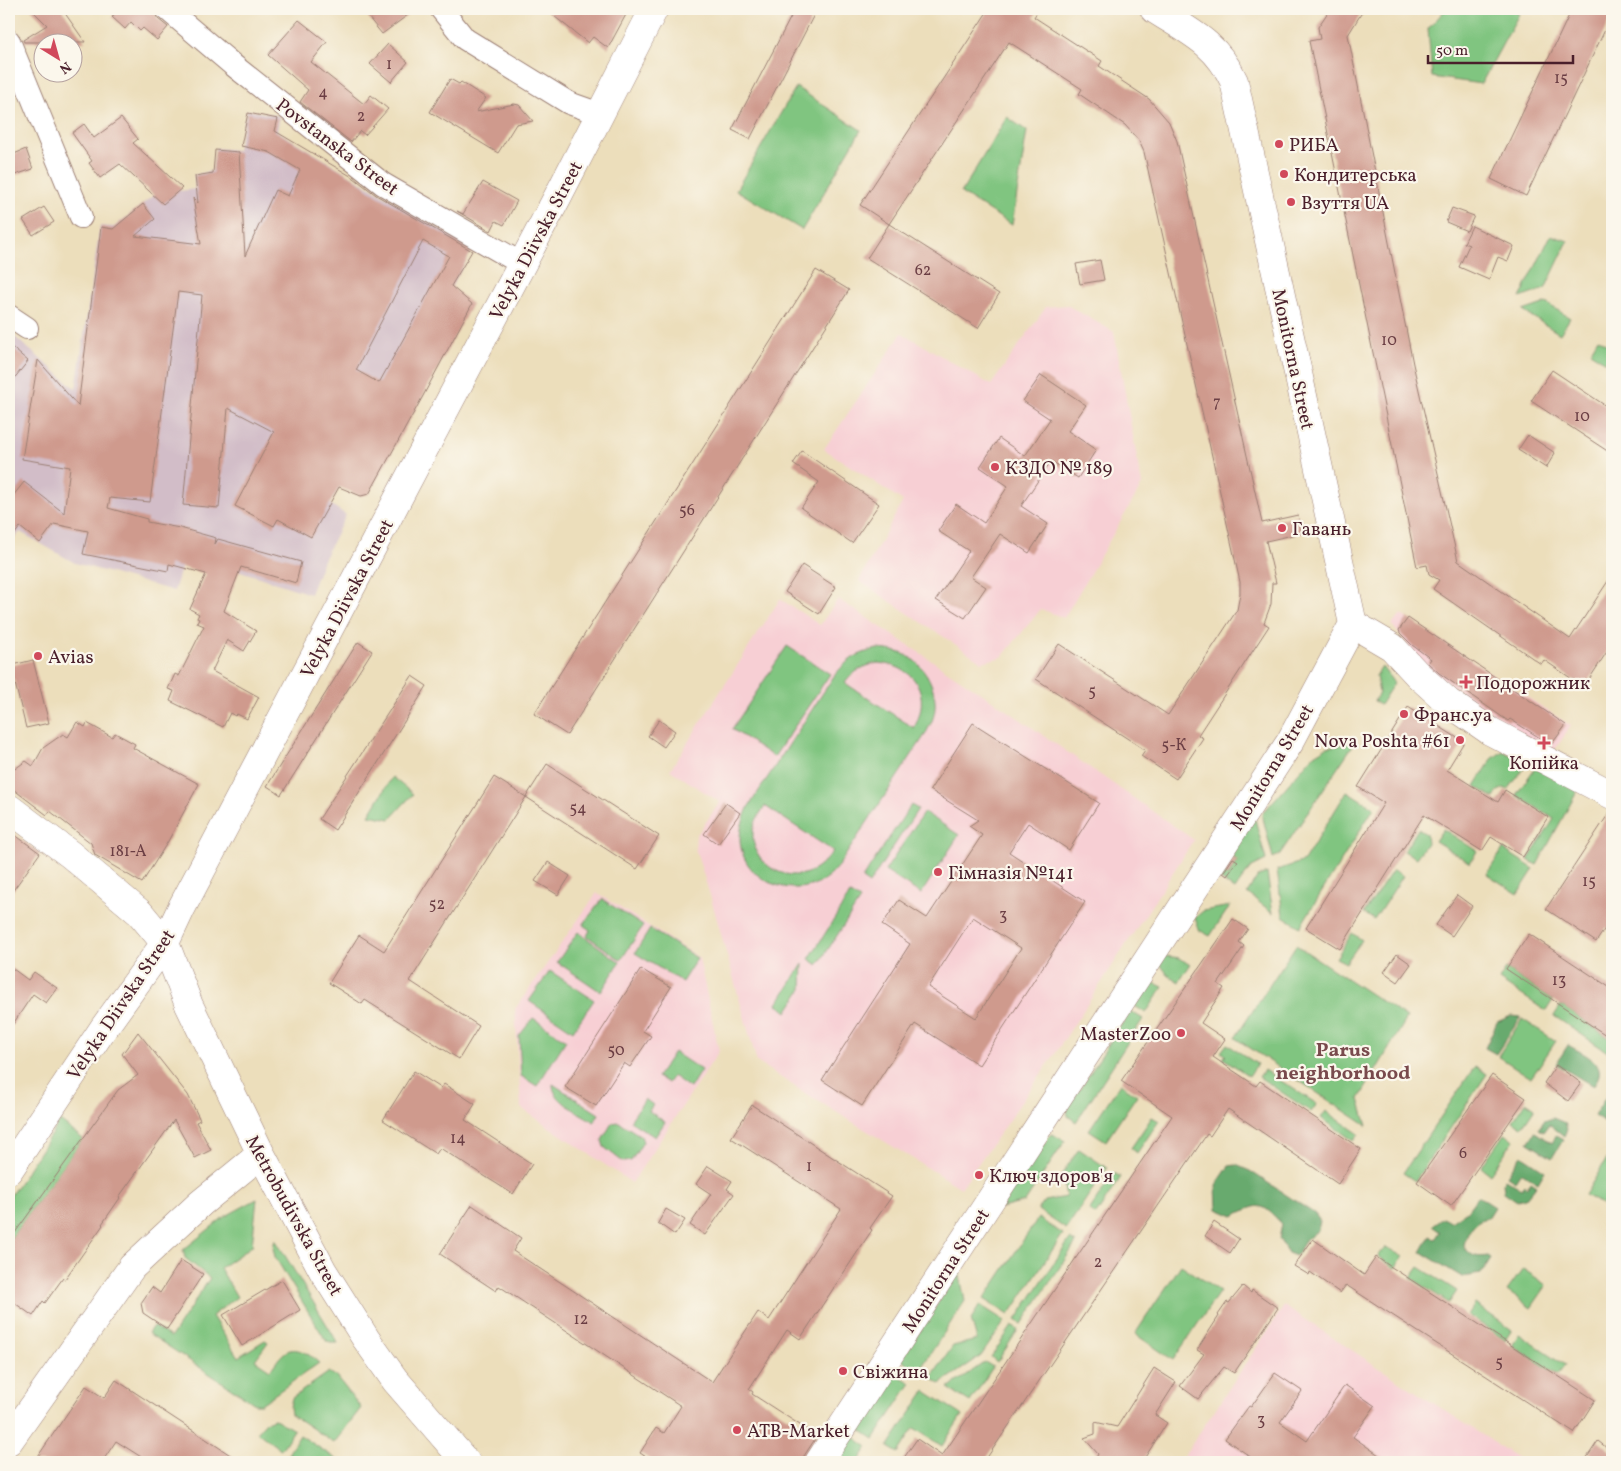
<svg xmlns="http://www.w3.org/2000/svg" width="1621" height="1471" font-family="Vollkorn,serif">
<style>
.built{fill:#f7cfd4}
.industrial{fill:#d2bdc8}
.green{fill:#80c580;stroke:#657256;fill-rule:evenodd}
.forest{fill:#68aa6e;stroke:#59644c}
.building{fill:#cf9a8d;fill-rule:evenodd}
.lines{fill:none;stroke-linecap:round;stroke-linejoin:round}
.street-casing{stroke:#9b7e73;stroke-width:24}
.secondary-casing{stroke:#9b7e73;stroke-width:29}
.street{stroke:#fff;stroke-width:22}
.secondary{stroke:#fff;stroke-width:28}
.poi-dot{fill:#d1495b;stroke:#fbf7ec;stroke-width:2}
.labels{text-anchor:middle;stroke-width:4.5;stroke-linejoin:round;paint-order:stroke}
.number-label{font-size:16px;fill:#6b3e44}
.poi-label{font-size:19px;fill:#4a1f2b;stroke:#fbf7ec;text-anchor:start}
.street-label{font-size:19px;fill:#4a1f2b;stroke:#fbf7ec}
.neighbourhood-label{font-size:20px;font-weight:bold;fill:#794a4d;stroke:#fbf7ec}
</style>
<rect width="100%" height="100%" fill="#fbf7ec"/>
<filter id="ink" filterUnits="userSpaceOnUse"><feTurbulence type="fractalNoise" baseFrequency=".02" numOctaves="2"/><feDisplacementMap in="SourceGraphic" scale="10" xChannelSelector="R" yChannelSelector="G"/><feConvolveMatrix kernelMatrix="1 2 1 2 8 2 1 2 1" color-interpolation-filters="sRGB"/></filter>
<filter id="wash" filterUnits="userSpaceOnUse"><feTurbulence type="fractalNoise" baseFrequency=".0096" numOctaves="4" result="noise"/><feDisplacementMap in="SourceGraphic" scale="20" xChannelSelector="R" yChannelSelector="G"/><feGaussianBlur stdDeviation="1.12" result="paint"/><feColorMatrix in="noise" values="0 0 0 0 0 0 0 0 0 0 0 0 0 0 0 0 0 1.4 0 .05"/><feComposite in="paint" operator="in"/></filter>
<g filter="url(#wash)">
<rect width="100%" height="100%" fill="#ecdebb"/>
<path class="built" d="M1067,305L1114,332L1142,485L1064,618L1041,609L1002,657L982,662L859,581L903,501L824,449L902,333L991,385L1046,307Z
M780,599L820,625L838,599L1004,708L1194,840L1053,1057L961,1188L800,1090L757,1062L710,895L695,848L696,836L720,802L670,770Z
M1401,614L1571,726L1552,754L1425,667L1392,625Z
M597,893L699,958L719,1051L632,1183L521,1108L515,1009Z
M1284,1306L1524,1462H1180Z"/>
<path class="industrial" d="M247,110L280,116L277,131L473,249L330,504L346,515L323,560L310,594L186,553L174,591L75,563L20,532L9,546V332L76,389L100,226L114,227L171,181L180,191L195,189L194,175L212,171L215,148L237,150Z"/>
<path class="green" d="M1446,9H1513L1519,14L1481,84L1432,77L1428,29Z
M796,87L861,130L802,230L736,190Z
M1007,117L1027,131L1012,225L961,193Z
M1551,235L1568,241L1545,289L1520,298Z
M1546,303L1570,318L1560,334L1523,311Z
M1598,338L1612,347V366L1590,352Z
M787,646L830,674L774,757L732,729Z
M877,649C889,650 901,651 911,658C930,671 941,699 932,721C930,726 927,730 925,735L839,865C835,869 830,876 825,879C793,901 741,881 740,839C740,827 744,817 749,806L834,676C848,659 856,654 877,649ZM878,663C916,666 932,694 914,728L845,683C854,671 863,666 878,663ZM765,806L833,851C829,856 823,864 817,868C788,888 746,862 754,827C755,820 761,812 765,806Z
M1382,667L1394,683L1380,705L1374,701L1379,693L1376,676Z
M1350,739L1355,742L1280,854L1273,858L1262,814L1314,755L1327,747L1346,744Z
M1503,751L1527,764L1508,790L1504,788L1498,791L1494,798L1475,786L1492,759Z
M1535,768L1578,790L1537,865L1528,860L1554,819L1516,795Z
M392,777L413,794L390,819L369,815Z
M1347,791L1374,808L1300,927L1283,916L1277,870L1304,861Z
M911,805L918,809L869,884L862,879Z
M924,812L959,835L921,894L885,871Z
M1255,819L1266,860L1250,868L1235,890L1217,877L1214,867L1228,876L1238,861L1228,853Z
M1418,829L1426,834L1427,843L1416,858L1404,851Z
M1443,829L1477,851L1470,863L1435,841Z
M1503,849L1534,869L1518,894L1487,874Z
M1393,870L1403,876L1374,920L1364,913Z
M1267,873L1273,913L1247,893L1258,876Z
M850,894L860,900L818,965L809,959Z
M602,899L643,926L621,960L587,936L590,930L583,925Z
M1230,906L1210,936L1199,930L1195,918L1203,911Z
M650,929L697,958L682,982L635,953Z
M578,932L620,962L601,992L557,962Z
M1352,933L1362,940L1346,963L1336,958Z
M1296,945L1407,1018L1359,1099L1367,1126L1235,1038Z
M1165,956L1180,958L1190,965L1179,982L1168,975L1160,964Z
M803,964L802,989L787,1012L777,1004Z
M1506,969L1553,1000L1546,1011L1499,980Z
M550,971L594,1000L573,1031L529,1001Z
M1152,982L1163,987L1146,1013L1133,1005L1147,984Z
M1561,1005L1612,1040V1055L1554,1016Z
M1130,1011L1143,1019L1076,1122L1068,1116L1067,1109Z
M533,1018L566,1040L537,1086L521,1076L519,1036Z
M1522,1019L1556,1041L1531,1078L1498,1056Z
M1227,1044L1257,1064L1249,1076L1223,1058L1226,1055L1221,1052Z
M674,1052L701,1070L690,1088L673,1076L668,1083L657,1077Z
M1475,1066L1487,1074L1415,1181L1403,1173Z
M1264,1070L1317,1104L1311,1112L1259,1077Z
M553,1084L599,1114L594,1122C581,1113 552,1101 553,1084Z
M1120,1084L1137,1095L1106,1141L1089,1130Z
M645,1099L653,1105L649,1111L665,1122L655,1137L630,1121Z
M1526,1102L1535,1108L1522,1127L1513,1121Z
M1326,1111L1359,1134L1354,1141L1321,1118Z
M1152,1117L1159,1121L1137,1153L1131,1148Z
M60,1121L83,1139L9,1241V1198Z
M619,1122L641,1136L643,1142L631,1161L623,1162L604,1147L602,1140L612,1123Z
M1052,1134L1065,1141L1025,1202L1001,1208L1050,1135Z
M1504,1134L1514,1140L1490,1174L1481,1167Z
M1079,1149L1107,1168L1066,1229L1038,1210L1044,1201L1066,1197L1062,1174Z
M1612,1150V1199L1607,1208L1585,1195Z
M1114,1173L1121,1177L1096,1215L1089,1211Z
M257,1199L252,1246L220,1268L237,1297L212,1316L238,1357L265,1340L268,1342L255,1360L270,1370C275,1365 278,1358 283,1354C295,1343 310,1355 319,1363L261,1404H255L148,1333L153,1326L171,1337L210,1278L185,1258L183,1250L224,1217Z
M1038,1218L1063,1234L1009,1315L984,1299Z
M275,1239L338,1343H330L325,1339L275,1257L273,1248Z
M1070,1239L1076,1243L1022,1324L1016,1320Z
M1386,1247L1403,1257L1395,1268L1378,1256Z
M1181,1265L1220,1291L1173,1360L1135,1334Z
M1419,1267L1457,1291L1449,1303L1411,1278Z
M1523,1269L1547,1285L1531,1308L1507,1291Z
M959,1271L965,1301L919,1371L901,1360Z
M1475,1304L1512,1330L1505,1340L1468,1315Z
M980,1305L1005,1321L981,1356L940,1384L931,1378L953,1346L977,1340L971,1319Z
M1012,1326L1018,1330L997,1362L991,1357Z
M1519,1334L1565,1365L1558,1375L1512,1345Z
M985,1362L993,1367L970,1402L948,1388Z
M329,1372L337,1377L361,1408L334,1443L291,1414L290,1407L292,1398Z
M893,1372L911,1383L874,1439L856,1427Z
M925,1391L962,1415L942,1446L914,1428L898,1453L888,1447Z
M274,1419L277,1420L294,1430L281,1450L257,1432L266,1422Z
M300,1435L341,1462H300L288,1454Z
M851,1435L868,1447L858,1462H833Z"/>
<path class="forest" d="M1511,1016L1521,1017L1496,1054L1485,1048L1497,1022Z
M1568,1045C1578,1051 1603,1061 1599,1075C1598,1079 1595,1083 1593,1086L1556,1064Z
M1612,1087V1127L1594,1116Z
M1553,1118L1565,1123L1567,1129L1564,1136L1549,1124L1543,1132L1538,1129L1544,1121Z
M1535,1132L1552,1143L1556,1136L1563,1140L1552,1158L1528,1143Z
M1521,1155L1545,1171L1538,1183L1521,1172L1515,1181L1507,1176Z
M1236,1165L1250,1171L1315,1214L1320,1221L1318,1230L1305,1241L1296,1256L1288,1253L1279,1239L1282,1224C1260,1201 1261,1203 1233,1216L1217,1209L1216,1185L1229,1166Z
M1505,1179L1522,1189L1525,1185L1527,1187L1530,1182L1536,1186L1525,1199L1517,1201L1504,1192L1503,1183Z
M1478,1196L1495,1207L1488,1218C1474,1219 1467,1233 1464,1245C1469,1256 1476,1258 1488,1256L1491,1258L1481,1274L1462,1277L1421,1252L1430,1236L1435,1239L1440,1232L1432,1226L1443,1218L1451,1222L1467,1211Z"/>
<g id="blocks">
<path class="building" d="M31,9H62L85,42H24L23,40L47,25Z
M115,9H154L155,14L158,19L168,27L157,40L143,28L140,31L131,22L125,29L112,17L117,11Z
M378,9H416L382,34L368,17Z
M545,9H629L608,48L593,37L588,43Z
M795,9H817L750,139L732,130Z
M989,9H1039L1034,17L1102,61L1099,66L1149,99L1169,122L1177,141L1262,523L1298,515L1302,533L1266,541L1276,583H1272L1271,604L1264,623L1269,626L1198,735L1203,738L1176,779L1141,756L1145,750L1036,679L1059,644L1168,715L1237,610L1240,594V582L1214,465L1144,152L1139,141L1125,125L1079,94L1082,89L1009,42L889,224L860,205Z
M1330,9H1364L1348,35L1413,364L1458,561L1570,639L1612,575V644L1584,687L1544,660L1541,664L1433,589L1439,580L1429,574L1427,565L1417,567L1309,41L1320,39L1318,27Z
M1572,9H1612V15L1526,196L1491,179Z
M299,20L327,42L311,62L364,104L371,95L388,109L365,135L360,131L351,142L300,102L308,90L268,55Z
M388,44L408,62L391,82L370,64Z
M450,79L459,84L461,82L486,98L476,112L514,104L519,105L533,121L516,124L498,153L430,112Z
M248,113L278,119L275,131L354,178L376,195L472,251L451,286L472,304L423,396L369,494L361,496L339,487L311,537L278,519L274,526L235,506L274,432L228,408L219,508L183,505L202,295L178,292L150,502L110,498L108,508L147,519V522L180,528L216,538L215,544L218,539L301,562L296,583L241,567L224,611L256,631L244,651L227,640L212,671L259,697L247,719L237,714L235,716L230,713L223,727L170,701L174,691L168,689L175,674L179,676L204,626L197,623L199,619L197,618L199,614L190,609L206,574L169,564L168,571L83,554L88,531L54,524L40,543L20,527L9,542V501L24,482L64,513L70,467L22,459L38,360L78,406L101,227L113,229L143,204L155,219L135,236L201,244L193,198L198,203L195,176L213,173L215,150L239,152L245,256L275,190L288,196L300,170L269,152L241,146ZM423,241L449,256L379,383L356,370Z
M121,118L138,139L133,143L182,188L163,204L120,164L100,178L89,163L92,161L72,133L84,124L94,138Z
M26,149L33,169L9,177V156Z
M483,182L517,201L504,225L496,221L491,231L457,211L463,214Z
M44,207L54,222L33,235L23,220Z
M1452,208L1474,216L1467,231L1446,222Z
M889,224L999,294L978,328L867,258Z
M1472,226L1514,246L1508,261L1498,257L1489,280L1459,267L1469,245L1464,243Z
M1100,260L1104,280L1080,284L1076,264Z
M816,270L849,290L567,735L534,714Z
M9,345L28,361L9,385Z
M1552,370L1612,410V454L1531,401Z
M1041,375L1086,405L1068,431L1096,450L1078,478L1051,461L1021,506L1048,524L1029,553L1000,534L971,577L986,587L965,618L936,600L969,551L938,531L956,504L984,523L1008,486L980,467L999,438L1025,456L1050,419L1023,401Z
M1528,435L1555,453L1546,468L1518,450Z
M802,451L879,504L852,543L801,508L819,482L793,464Z
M802,565L836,587L819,614L785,592Z
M1408,618L1566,725L1551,745L1510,719L1508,721L1439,673L1428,663L1431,659L1412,645L1400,633L1399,630Z
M358,642L372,651L281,795L267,786Z
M33,660L49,723L26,728L14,679L9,681V666Z
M412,676L427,686L335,830L319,819Z
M1408,707L1464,742L1447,770L1498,802L1505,790L1548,817L1523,857L1491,837L1482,851L1424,815L1340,949L1306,928L1384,803L1358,787Z
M659,720L675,731L664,747L648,736Z
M77,722L85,727L87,723L112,737L115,733L135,744L133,748L199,784L167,843L142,883L95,855L91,843L50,811L47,815L9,786V773L26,761L33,766L43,748L63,734L68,737Z
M973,723L1099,803L1069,850L1028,823L1009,852L1085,902L979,1065L915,1024L862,1106L822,1080L910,944L882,925L895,906L899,900L927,918L982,835L969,826L978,820L930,790ZM973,917L1021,948L976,1018L928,987Z
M547,764L659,836L637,869L526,797Z
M494,777L526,797L410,981L479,1026L459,1059L365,1000L362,1004L329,983L359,935L384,951Z
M726,803L740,813L718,844L704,834Z
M1611,810L1612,931L1606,927L1596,942L1546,909Z
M15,835L40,853L9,896V845Z
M1233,858L1238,861L1227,876L1223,873Z
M548,862L570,876L558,895L535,881Z
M1457,895L1472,906L1452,936L1436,925Z
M1233,919L1248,929L1239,942L1244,946L1218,984L1224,988L1201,1023L1225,1039L1213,1057L1256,1086L1260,1081L1361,1149L1338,1184L1228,1109L1210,1136L1207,1134L984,1462H901L917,1439L942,1456L1172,1116L1121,1081Z
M1529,934L1612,989V1039L1506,969Z
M1397,954L1411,964L1398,982L1384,972Z
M9,966L28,980L34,972L57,988L46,1003L33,994L9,1030Z
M641,969L671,987L643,1031L651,1036L630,1067L624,1063L596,1106L565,1087Z
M138,1032L188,1095L200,1120L196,1122L211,1150L195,1158L174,1120L119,1197L120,1198L102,1224L103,1225L65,1279L63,1278L45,1303L43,1301L33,1316L9,1299V1241L118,1090L138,1075L122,1054Z
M1556,1065L1581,1083L1568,1101L1544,1083Z
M414,1071L441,1088L444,1084L475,1104L465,1120L532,1164L513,1194L440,1148L436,1154L383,1120Z
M1492,1075L1526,1098L1451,1206L1417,1182Z
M752,1105L892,1196L870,1228L872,1230L800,1339L787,1330L749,1389L753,1392L752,1394L817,1436L800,1462H654L640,1453L656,1428L664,1433L681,1406L499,1286L496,1291L440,1254L472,1205L521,1238L513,1251L712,1382L758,1312L769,1320L841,1209L731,1138Z
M708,1166L732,1181L727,1189L734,1194L705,1235L690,1225L711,1194L696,1184Z
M666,1209L685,1220L675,1235L658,1223Z
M1214,1222L1239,1239L1230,1253L1205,1236Z
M1313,1239L1364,1275L1376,1257L1595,1400L1574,1433L1346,1285L1340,1293L1310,1272L1309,1275L1294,1266Z
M181,1260L203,1274L167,1329L143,1313L141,1303L152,1287L160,1293Z
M282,1280L300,1310L242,1346L223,1315Z
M1243,1286L1251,1293L1252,1290L1278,1308L1234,1373L1224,1367L1198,1399L1180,1386L1204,1354L1197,1350L1219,1316L1218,1315L1227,1302L1229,1303Z
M1154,1368L1176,1382L1155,1415L1167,1423L1142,1462H1094L1098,1454L1084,1438L1095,1434V1422L1117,1427Z
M1275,1373L1302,1391L1280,1422L1307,1441L1345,1385L1375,1406L1353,1437L1389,1462H1258L1225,1439L1249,1406L1251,1407Z
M116,1380L241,1462H149L116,1441L102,1462H34L86,1386L104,1398Z
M1598,1441L1612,1452L1605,1462H1584Z"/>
</g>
</g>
<g filter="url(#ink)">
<use href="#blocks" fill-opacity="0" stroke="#9b7e73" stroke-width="1"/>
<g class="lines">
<defs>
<path id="street" d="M167,9L233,65L383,184L522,264
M441,9L465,39L569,103L600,114
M9,41L81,217
M9,316L27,328"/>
<path id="secondary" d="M1353,624L1392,647L1417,674L1448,702L1490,731L1612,795
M9,808L71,855L140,913L165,943L189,1005L261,1154L323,1271L366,1339L395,1380L466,1462
M9,1170L103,1029L165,943L181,909L557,198L654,9
M9,1441L132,1267L201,1203L261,1154
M819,1462L1255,796L1290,742L1353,624L1234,81C1216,42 1188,31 1154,9"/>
</defs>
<use href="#street" class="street-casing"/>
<use href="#secondary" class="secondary-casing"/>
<use href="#street" class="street"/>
<use href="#secondary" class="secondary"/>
</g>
</g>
<g class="poi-dot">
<circle cx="1279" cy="144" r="5"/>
<circle cx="1284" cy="174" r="5"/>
<circle cx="1291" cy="202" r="5"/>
<circle cx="995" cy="467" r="5"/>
<circle cx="1282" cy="528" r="5"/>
<circle cx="38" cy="656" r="5"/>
<path d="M1463.5 674.5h5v5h5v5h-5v5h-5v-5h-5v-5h5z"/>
<circle cx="1404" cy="714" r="5"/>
<circle cx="1460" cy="740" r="5"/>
<path d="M1541.5 735.5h5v5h5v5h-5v5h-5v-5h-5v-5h5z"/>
<circle cx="938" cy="872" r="5"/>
<circle cx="1181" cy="1033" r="5"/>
<circle cx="979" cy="1175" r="5"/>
<circle cx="843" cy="1371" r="5"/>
<circle cx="737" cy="1430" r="5"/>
</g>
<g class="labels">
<g class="number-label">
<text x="389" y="69">1</text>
<text x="1561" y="83">15</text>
<text x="323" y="97">4</text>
<text x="361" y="121">2</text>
<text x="923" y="275">62</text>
<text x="1389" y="345">10</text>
<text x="1217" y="407">7</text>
<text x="1582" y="421">10</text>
<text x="687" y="515">56</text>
<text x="1092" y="696">5</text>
<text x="1174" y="750">5-К</text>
<text x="578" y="813">54</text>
<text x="128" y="856">181-А</text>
<text x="1589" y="886">15</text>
<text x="437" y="909">52</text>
<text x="1003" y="920">3</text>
<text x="1559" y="985">13</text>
<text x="616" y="1055">50</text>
<text x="458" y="1143">14</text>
<text x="1463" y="1158">6</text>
<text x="809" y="1171">1</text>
<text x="1098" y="1267">2</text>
<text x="581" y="1324">12</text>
<text x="1499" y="1367">5</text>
<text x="1261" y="1425">3</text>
</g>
<g class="poi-label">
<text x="1289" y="151">РИБА</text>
<text x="1294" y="181">Кондитерська</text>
<text x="1301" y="209">Взуття UA</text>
<text x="1005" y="474">КЗДО № 189</text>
<text x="1292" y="535">Гавань</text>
<text x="48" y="663">Avias</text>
<text x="1476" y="689">Подорожник</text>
<text x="1414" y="721">Франс.уа</text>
<text x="1450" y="747" text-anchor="end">Nova Poshta #61</text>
<text x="1544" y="769" text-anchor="middle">Копійка</text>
<text x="948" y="879">Гімназія №141</text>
<text x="1171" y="1040" text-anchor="end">MasterZoo</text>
<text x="989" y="1182">Ключ здоров'я</text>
<text x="853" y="1378">Свіжина</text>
<text x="747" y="1437">ATB-Market</text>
</g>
<g class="street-label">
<text transform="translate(338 146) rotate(37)" y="7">Povstanska Street</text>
<text transform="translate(535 240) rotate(-62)" y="7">Velyka Diivska Street</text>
<text transform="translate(1294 359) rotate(78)" y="7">Monitorna Street</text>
<text transform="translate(346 598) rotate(-62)" y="7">Velyka Diivska Street</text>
<text transform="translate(1271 767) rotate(-59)" y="7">Monitorna Street</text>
<text transform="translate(120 1004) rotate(-56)" y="7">Velyka Diivska Street</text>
<text transform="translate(295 1215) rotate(61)" y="7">Metrobudivska Street</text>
<text transform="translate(945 1270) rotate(-57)" y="7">Monitorna Street</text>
</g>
<g class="neighbourhood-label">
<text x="1343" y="1056">Parus<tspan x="1343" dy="23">neighborhood</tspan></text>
</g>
</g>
<rect width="1621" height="1471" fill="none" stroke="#fbf7ec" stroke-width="30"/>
<g transform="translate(58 58) rotate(143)"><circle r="24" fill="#fbf7ec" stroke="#b4a19f"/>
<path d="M0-4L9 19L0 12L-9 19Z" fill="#d1495b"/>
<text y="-8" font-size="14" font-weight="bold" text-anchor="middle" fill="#4a1f2b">N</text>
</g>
<path d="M1428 55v8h145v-8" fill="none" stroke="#4a1f2b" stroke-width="2.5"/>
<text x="1436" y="55" font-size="15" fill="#4a1f2b" stroke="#fbf7ec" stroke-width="4" paint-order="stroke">50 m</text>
</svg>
